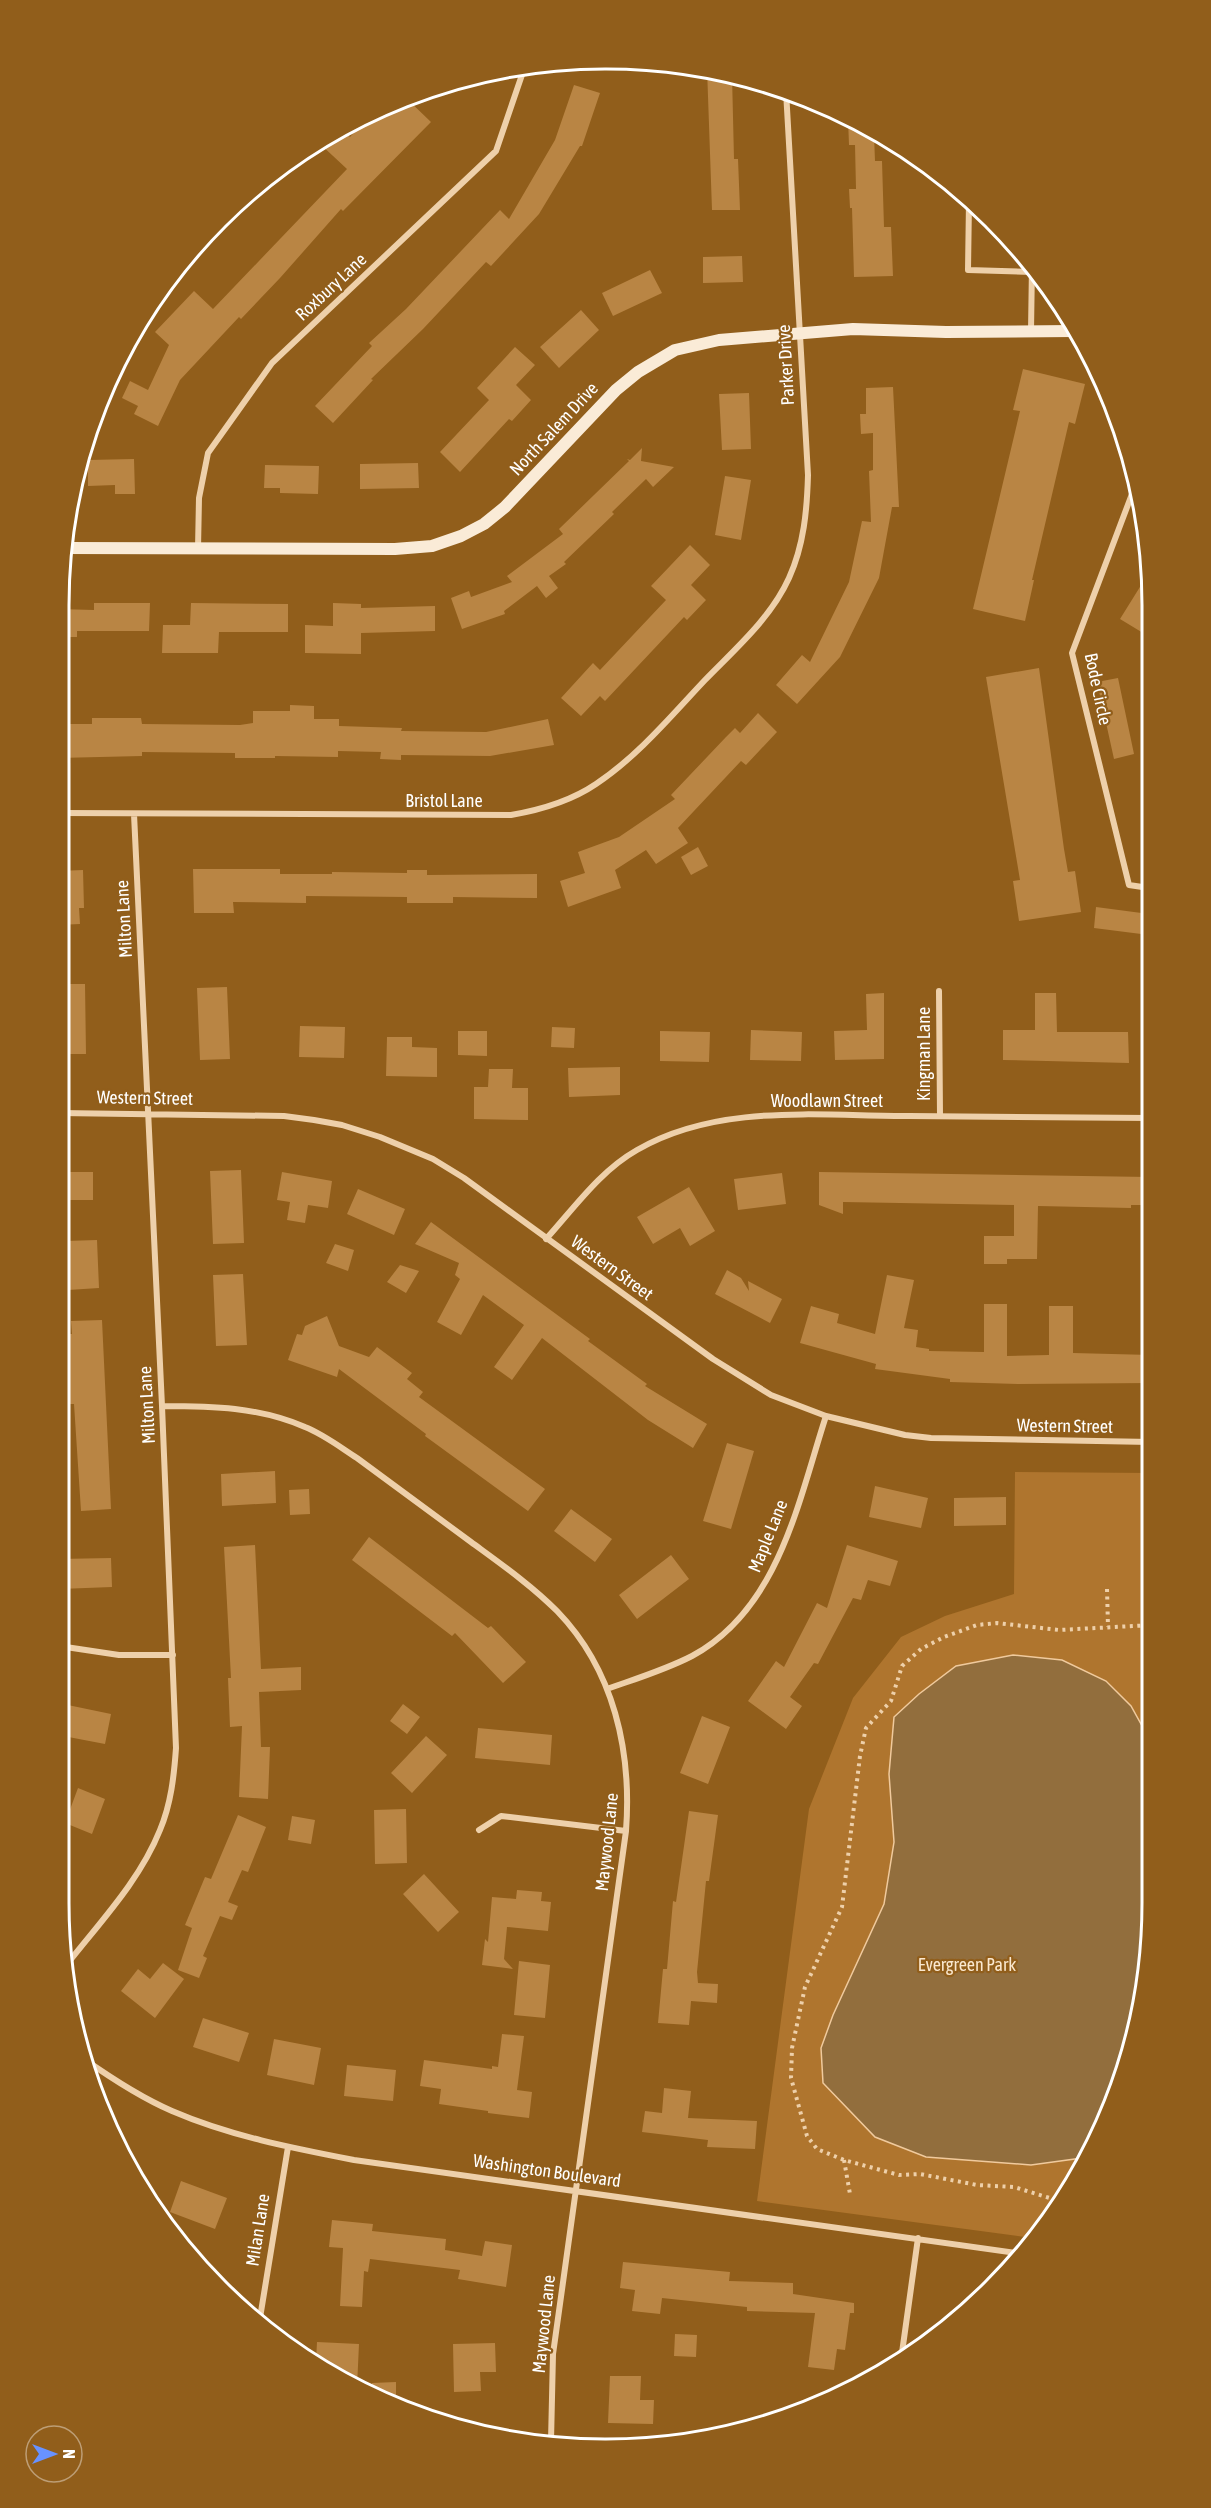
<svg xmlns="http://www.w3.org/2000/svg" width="1211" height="2508" font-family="'Asap Condensed',sans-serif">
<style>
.green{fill:#af752e}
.water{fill:#926e3d;stroke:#f0ca9d;stroke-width:1.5}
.building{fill:#b98544}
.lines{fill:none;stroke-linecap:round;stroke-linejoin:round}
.path{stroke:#eed0aa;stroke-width:4;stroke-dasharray:3 4.5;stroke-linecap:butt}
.street{stroke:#eed0aa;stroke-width:6}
.secondary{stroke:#faebd7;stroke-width:12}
.labels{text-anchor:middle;stroke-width:4.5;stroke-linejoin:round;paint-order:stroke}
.street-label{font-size:18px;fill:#fff;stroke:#915e1b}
.park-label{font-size:18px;fill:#fae8d0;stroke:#915e1b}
.rim{fill:none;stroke:#fff;stroke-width:3}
</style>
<rect width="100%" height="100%" fill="#915e1b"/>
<path class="green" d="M1015,1472L1151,1473L1152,1903L1142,2010L1111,2112L1032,2238L757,2201L809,1809L853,1698L901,1637L945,1616L1014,1594Z"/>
<path class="water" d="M1013,1655L1062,1660L1106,1681L1131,1706L1152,1744V1903L1142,2010L1111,2112L1082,2158L1031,2165L926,2157L875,2137L823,2083L821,2048L833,2015L884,1904L894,1842L889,1774L894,1717L919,1694L956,1666Z"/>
<path class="building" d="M707,68L732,75L734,159H738L740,210H712Z
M574,85L600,93L582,146H580L539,214L491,266L486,262L423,329L371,379L373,380L333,423L315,406L372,346L369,343L406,309L500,210L509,219L555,140Z
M405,97L431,122L343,211L341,209L280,278L241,319L239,317L180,380L158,426L134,414L138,406L122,398L130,381L148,390L169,345L155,332L194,291L213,309L347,169L318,142L341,129L350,137L372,113Z
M848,119L874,135L875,161H882L884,227H891L893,276L854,277L852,208H850L849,189H856L855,145H849Z
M742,256L743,282L703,283V257Z
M650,270L662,293L613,316L602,293Z
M581,310L599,330L559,368L540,347Z
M515,347L535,365L516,385L531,400L512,421L509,419L460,472L440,452L489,400L477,388Z
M1023,369L1085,384L1075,424L1069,422L1032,580H1034L1025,621L973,609L1020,411L1013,410Z
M893,387L899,507H892L879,578L840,657L797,704L776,685L802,655L810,662L849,582L862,521L871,522L869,471L873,470V433L861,434L860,414H866V388Z
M749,393L751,449L722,450L719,394Z
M642,448L641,461L674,467L653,487L646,479L612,512L614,514L564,562L566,564L549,576L558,588L546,598L537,586L504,611L505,614L462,629L451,598L469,591L471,597L512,582L507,576L563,534L559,529L629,461L627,459L630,460Z
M134,459L135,494H115V485L88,486V460Z
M418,463L419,488L360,489V464Z
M265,465L319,466L318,494L280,493V488H264Z
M725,476L751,480L741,540L715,535Z
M690,545L710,565L691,585L706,600L687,620L684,617L605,701L600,696L581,716L561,698L593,663L600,670L666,600L651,586Z
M1148,574V636L1120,619Z
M94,603H150L149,631H77V637H58V609L94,610Z
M191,603L288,604V632H219L218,653H162L163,625H190Z
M333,603L361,604V608L435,606V631L361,633V654L305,653V625L333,626Z
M1039,668L1064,849L1068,872L1075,871L1081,912L1019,921L1013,881L1020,880L986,677Z
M1118,678L1134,754L1114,759L1097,682Z
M290,705L314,706V719H339V726L402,728L401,731L486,732L548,719L554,745L490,756L401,755V760L380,759L381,752L338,751V757L275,756V758H235V753L142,752V756L58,758V724H92V718H141L142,724L240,725L253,723V711H290Z
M758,713L777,732L746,765L741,761L678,828L688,843L656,864L646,850L615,870L621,888L568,907L560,881L585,873L578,852L619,837L675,799L671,795L726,737L735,728L740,733Z
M698,847L708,866L691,875L681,857Z
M193,869H280V874H332V872L407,873V870H427V875L537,874V898L453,897V903H407V897L306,896V903L233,902L234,913H194Z
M83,870L84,908H79L80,924L58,925V871Z
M1096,907L1149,914V935L1094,928Z
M58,984H85L86,1054H58Z
M227,987L230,1059L200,1060L197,988Z
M884,993V1059L835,1060L834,1031L867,1030L866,994Z
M1035,993H1056L1057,1032H1128L1129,1063L1003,1060V1030H1035Z
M300,1026L345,1027L344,1058L299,1057Z
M552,1027L575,1028L574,1048L551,1047Z
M751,1030L802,1032L801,1061L750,1060Z
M458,1031H487V1056L458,1055Z
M660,1031L710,1032L709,1062L660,1061Z
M387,1037H412V1047L437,1048V1077L386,1076Z
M620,1067V1095L569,1097L568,1068Z
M489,1069H513L512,1088H528V1120L474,1119V1087H488Z
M241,1170L244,1243L213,1244L210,1171Z
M58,1172H93V1200H58Z
M282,1172L332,1181L328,1208L308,1205L305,1223L287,1220L290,1202L277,1200Z
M819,1172L1150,1177V1205H1131V1208L1038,1206L1037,1259H1007V1264H984V1236H1014V1205L843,1202V1214L819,1205Z
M782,1173L786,1204L738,1210L734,1179Z
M689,1187L715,1231L690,1246L680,1228L653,1244L637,1217Z
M358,1189L405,1209L394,1235L347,1214Z
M431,1222L590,1339L588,1341L647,1384L645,1386L707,1424L693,1448L648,1420L542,1338L512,1380L494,1367L524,1325L483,1295L461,1335L437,1322L460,1279L455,1275L459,1263L415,1244Z
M97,1240L99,1288L68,1290L66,1241Z
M335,1244L354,1250L348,1271L326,1263Z
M400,1265L419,1271L406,1293L387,1282Z
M727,1270L741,1278L749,1291L748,1281L782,1299L770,1323L715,1294Z
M243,1274L247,1345L216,1346L213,1275Z
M887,1275L914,1280L904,1328L918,1330L916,1347L929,1349V1351L984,1352V1304H1007V1356L1049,1355V1306H1073V1353L1151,1355V1383L1019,1384L950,1382V1379L875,1369L876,1364L800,1343L811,1306L839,1314L837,1323L875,1334Z
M327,1316L339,1346L369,1357L377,1347L412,1373L407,1379L423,1392L419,1397L545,1489L528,1511L425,1436L426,1434L339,1369L337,1377L288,1360L297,1334L302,1335L305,1326Z
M102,1320L111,1509L81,1511L74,1404H58V1334H72L71,1321Z
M727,1443L754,1451L731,1529L703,1521Z
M275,1471L276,1503L222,1506L221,1474Z
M875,1486L928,1498L921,1528L869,1517Z
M309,1489L310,1514L290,1515L289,1490Z
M1006,1497V1525L954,1526V1498Z
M571,1509L612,1539L595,1562L554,1531Z
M369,1537L488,1628L491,1626L526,1662L503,1683L455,1633L452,1636L352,1560Z
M255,1545L261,1669L301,1667V1690L259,1692L261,1747H270L268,1799L239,1797L242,1726L230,1727L228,1678H231L224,1547Z
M847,1545L898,1561L890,1586L868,1580L861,1600L853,1598L818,1664L814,1663L790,1697L802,1706L786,1729L748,1701L776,1661L784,1667L817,1603L827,1608Z
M671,1555L689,1579L637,1619L619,1595Z
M111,1558L112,1587L60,1589L59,1559Z
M63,1704L111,1714L105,1744L58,1735Z
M403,1704L420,1717L407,1734L390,1721Z
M702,1716L730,1727L708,1784L680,1773Z
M478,1728L552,1735L550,1765L475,1758Z
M426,1736L447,1755L412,1793L391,1773Z
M78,1788L105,1799L92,1834L65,1823Z
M406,1809L407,1863L375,1864L374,1810Z
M689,1811L718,1815L709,1881H706L697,1972L698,1983L718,1984L717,2003L691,2001L689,2025L658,2023L663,1969H667L673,1901L676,1902Z
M238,1815L266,1827L248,1872L242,1870L228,1902L238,1906L232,1920L220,1916L203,1956L207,1958L199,1978L178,1970L192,1928L185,1925L205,1877L211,1879Z
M292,1816L315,1820L311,1844L288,1840Z
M424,1874L459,1912L438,1932L403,1894Z
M517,1890L542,1892L541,1901L551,1902L548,1931L507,1927L504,1959L513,1969L482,1965L485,1939L488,1942L492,1897L516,1899Z
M519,1961L550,1965L545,2018L514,2015Z
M163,1963L184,1979L155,2018L121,1991L138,1969L150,1979Z
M203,2018L249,2033L239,2062L193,2047Z
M502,2034L524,2036L517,2090L532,2092L529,2118L488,2113V2111L439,2104L441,2089L420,2086L424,2060L492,2069V2066L498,2067Z
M274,2039L321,2048L314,2085L267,2075Z
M347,2065L396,2070L393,2101L344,2096Z
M664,2088L691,2091L688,2118L757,2121L755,2149L707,2147L708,2140L642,2132L645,2111L662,2113Z
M181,2181L227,2198L215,2229L170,2212Z
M332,2220L373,2224L372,2231L446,2239L445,2250L482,2256L485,2241L512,2245L506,2287L458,2279L460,2270L370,2259L368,2272L364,2271L362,2307L340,2306L343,2248L329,2247Z
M623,2262L730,2272L729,2281L793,2283V2294L854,2303V2313H850L845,2350L837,2349L834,2370L808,2367L815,2313L747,2311V2307L662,2298L660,2314L632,2311L635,2290L620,2288Z
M675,2334L697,2335L696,2357L674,2356Z
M317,2342L359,2344L357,2387L330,2373L331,2362L316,2361Z
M495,2343L496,2372H480L481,2391L454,2392L453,2344Z
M610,2376H641L640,2400H654L653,2424L608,2423Z
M396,2382V2408L372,2395V2383Z"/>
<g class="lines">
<path class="path" d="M1107,1589L1108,1627
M844,2160L850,2194
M1056,2200L1014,2187L977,2185L920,2174L899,2175L844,2160L817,2149L807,2136L791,2078L792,2048L805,1987L842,1907L860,1756L866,1728L891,1701L902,1666L921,1649L944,1637L977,1625L997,1623L1059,1630L1152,1625"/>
<path class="street" d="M969,202L968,270L1032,272
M1031,331L1032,265
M1135,486L1072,653L1129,885L1149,888
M198,549L199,498L208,453L272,363L496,151L525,66
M59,813L511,815C540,810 571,801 596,784C638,756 671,716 705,680C735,649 771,618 789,578C804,545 807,510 808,475L786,91
M939,991L940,1116
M59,1113L284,1116L314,1120L342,1125L380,1137L433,1159L464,1178L713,1359L771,1395L826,1416L905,1435L931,1438L1151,1442
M546,1239C575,1207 600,1171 637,1150C718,1103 819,1116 909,1116C989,1116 1069,1117 1150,1118
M162,1406C212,1406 259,1407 305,1427C323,1434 340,1447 357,1458C395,1486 433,1514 471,1542C501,1564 531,1585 557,1611C614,1670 632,1751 626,1831L553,2354L551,2441
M59,1646L119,1655H173
M607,1689C635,1679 665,1670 692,1656C779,1609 798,1502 826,1416
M479,1830L501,1816L626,1831
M68,1963C101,1921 140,1880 160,1830C171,1804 174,1776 176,1748L162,1406L134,814
M84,2059C111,2078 142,2098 172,2111C230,2136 292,2148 354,2160L1023,2254
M260,2318L288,2147
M901,2360L918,2238"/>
<path class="secondary" d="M64,548L395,549L432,546L461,536L484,524L505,507L616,390L638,372L675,350L719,340L853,329L946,332L1073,331"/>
</g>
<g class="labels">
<g class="street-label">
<text transform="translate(331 287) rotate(-43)" y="6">Roxbury Lane</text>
<text transform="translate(786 365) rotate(-93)" y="6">Parker Drive</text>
<text transform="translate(554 429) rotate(-47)" y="6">North Salem Drive</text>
<text transform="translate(1098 689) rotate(78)" y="6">Bode Circle</text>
<text x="444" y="807">Bristol Lane</text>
<text transform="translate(124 919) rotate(-93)" y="6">Milton Lane</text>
<text transform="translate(924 1054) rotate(-90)" y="6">Kingman Lane</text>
<text transform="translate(145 1098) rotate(1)" y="6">Western Street</text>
<text x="827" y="1107">Woodlawn Street</text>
<text transform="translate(612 1268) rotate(36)" y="6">Western Street</text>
<text transform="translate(147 1405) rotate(-93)" y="6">Milton Lane</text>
<text transform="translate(1065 1426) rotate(1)" y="6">Western Street</text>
<text transform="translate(768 1536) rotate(-68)" y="6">Maple Lane</text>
<text transform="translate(607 1842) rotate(-84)" y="6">Maywood Lane</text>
<text transform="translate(547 2171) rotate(8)" y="6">Washington Boulevard</text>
<text transform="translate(258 2230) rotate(-81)" y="6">Milan Lane</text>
<text transform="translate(544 2324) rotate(-84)" y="6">Maywood Lane</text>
</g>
<g class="park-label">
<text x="967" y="1971">Evergreen Park</text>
</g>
</g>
<path d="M0 0H1211V2508H0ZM605 69H606A536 536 0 0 1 1142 605V1903A536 536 0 0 1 606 2439H605A536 536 0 0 1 69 1903V605A536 536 0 0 1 605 69Z" fill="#915e1b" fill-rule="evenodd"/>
<path class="rim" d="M605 69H606A536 536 0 0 1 1142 605V1903A536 536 0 0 1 606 2439H605A536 536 0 0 1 69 1903V605A536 536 0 0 1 605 69Z"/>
<g transform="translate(54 2454) rotate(90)"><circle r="28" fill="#915e1b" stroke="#bd9e76" stroke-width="1.5"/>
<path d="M0-4.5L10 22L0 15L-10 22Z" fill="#6892ff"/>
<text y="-9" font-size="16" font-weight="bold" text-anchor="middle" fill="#ffffff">N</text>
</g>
</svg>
